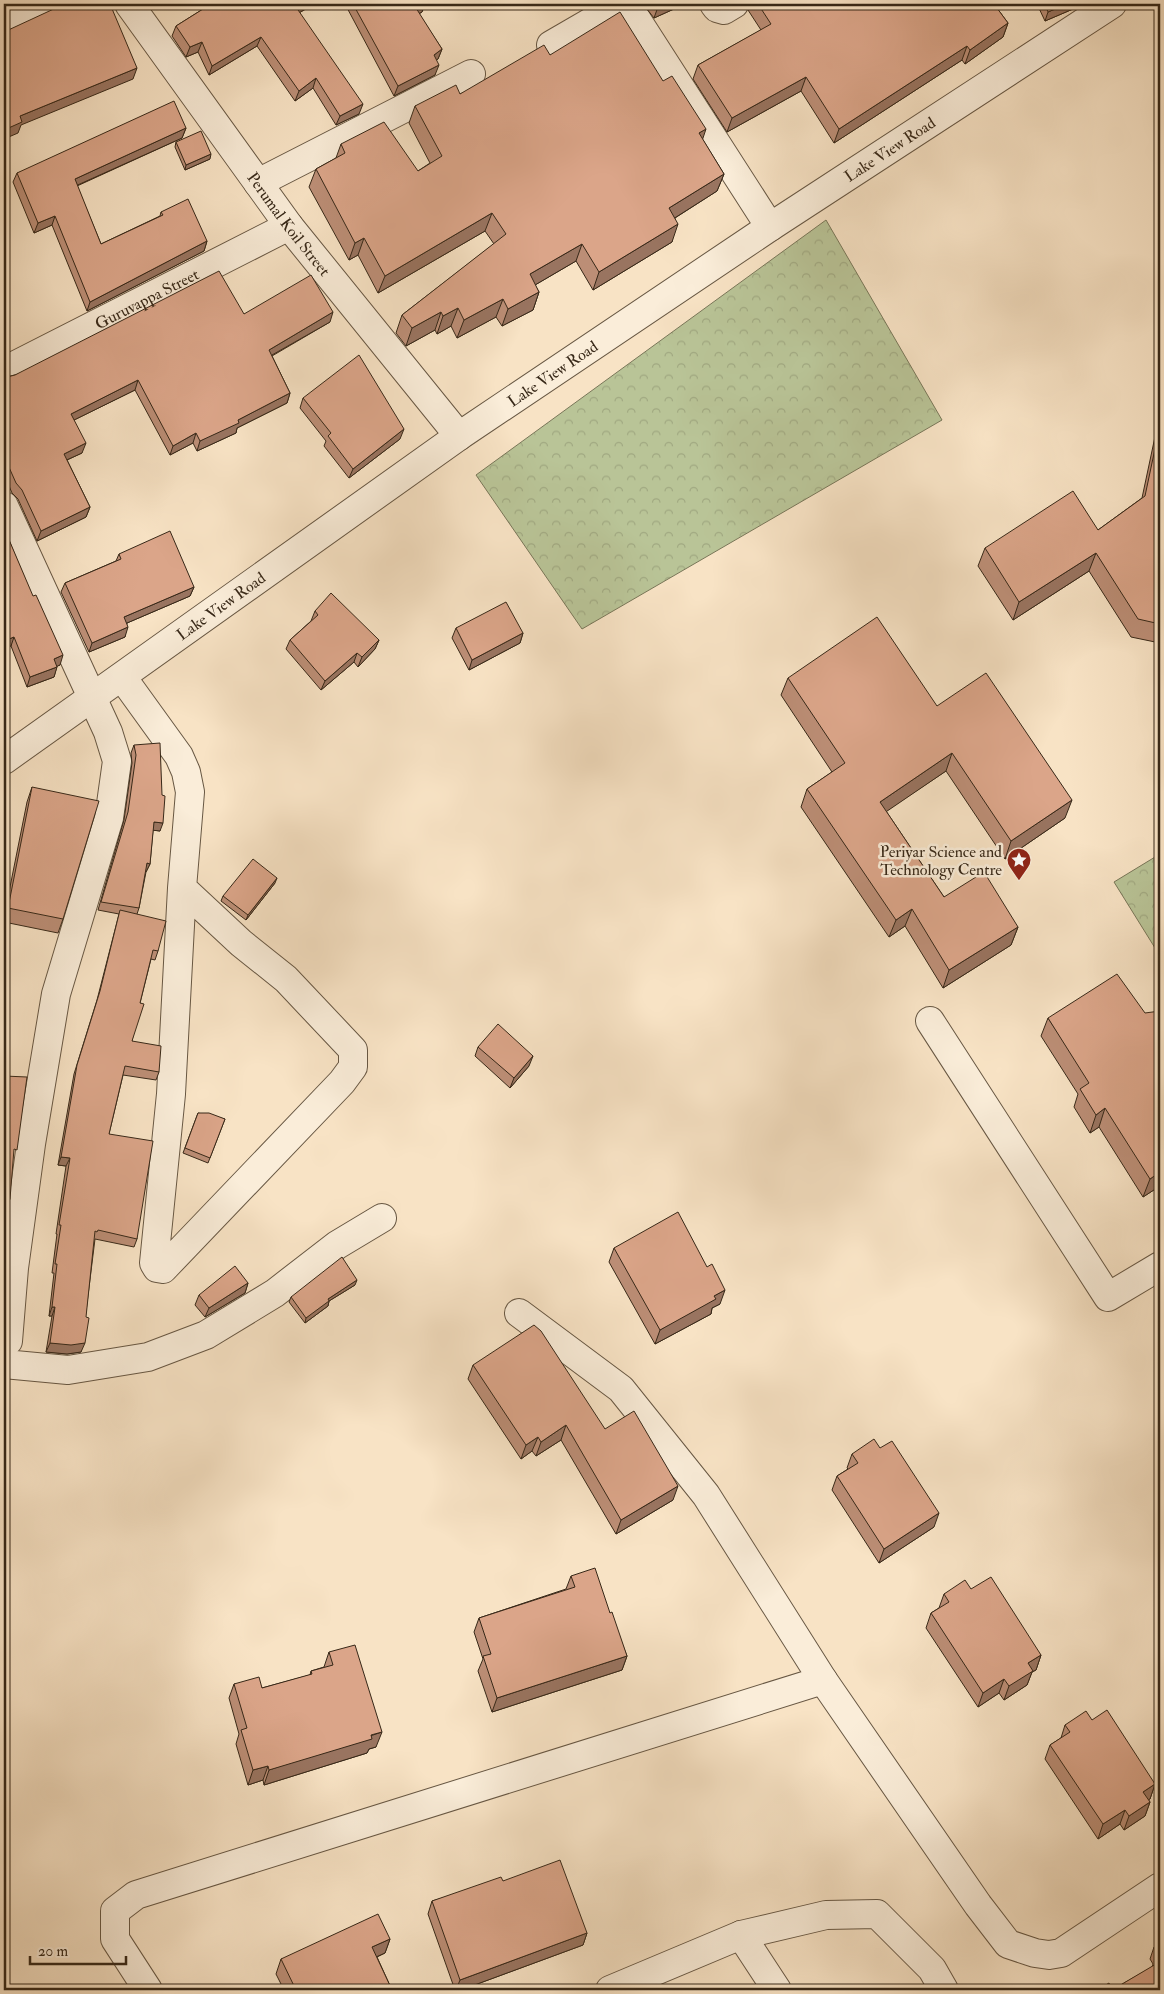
<svg xmlns="http://www.w3.org/2000/svg" width="1164" height="1994" font-family="'IM FELL Double Pica',serif">
<style>
.forest{fill:url(#forest-crowns);stroke:#787658}
.lines{fill:none;stroke-linecap:round;stroke-linejoin:round}
.minor-casing{stroke:#675743;stroke-width:30}
.minor{stroke:#faedd9;stroke-width:28}
.wall{fill:#bc8e76;stroke:#372818}
.shaded-wall{fill:#997460;stroke:#372818}
.building{fill:#dba589;stroke:#372818}
.labels{text-anchor:middle;stroke-width:5;stroke-linejoin:round;paint-order:stroke}
.street-label{font-size:16px;fill:#372818;stroke:#faedd9}
.poi-label{font-size:16px;fill:#372818;stroke:#faedd9;text-anchor:end}
</style>
<defs>
<pattern id="forest-crowns" width="20" height="18" patternUnits="userSpaceOnUse" patternTransform="scale(1.25)"><rect width="20" height="18" fill="#b9c497"/><path d="M2 6a3 3 0 1 1 6 0M12 15a3 3 0 1 1 6 0" fill="none" stroke="#a0a881"/></pattern>
</defs>
<rect width="100%" height="100%" fill="#f8e3c5"/>
<filter id="stains"><feTurbulence type="fractalNoise" baseFrequency=".004" numOctaves="4"/><feColorMatrix values="0 0 0 0 .2 0 0 0 0 .09 0 0 0 0 .02 0 0 0 .5 -.17"/></filter>
<radialGradient id="worn" r=".72"><stop offset=".6" stop-color="#630" stop-opacity="0"/><stop offset="1" stop-color="#630" stop-opacity=".3"/></radialGradient>
<path class="forest" d="M826,220L942,420L582,629L476,475Z
M1160,854V956L1114,882Z"/>
<g class="lines">
<defs>
<g id="minor">
<path id="s1" d="M129,4L289,226L459,436"/>
<path d="M714,4L717,8L724,10L734,4"/>
<path d="M4,24L48,4"/>
<path d="M551,45L608,12L620,11L630,12L637,20L770,227"/>
<path d="M258,183L471,74"/>
<path id="s2" d="M4,371L289,226"/>
<path d="M4,506L108,732L117,761L109,818L56,994L31,1144L14,1268L8,1341"/>
<path d="M122,677L179,756L186,772L190,792L182,888L171,1094L154,1263L157,1268L163,1269L342,1082L353,1067V1050L286,979L241,943L182,888"/>
<path id="s3" d="M4,760L459,436L770,227L1112,4"/>
<path d="M930,1021L1108,1297L1160,1266"/>
<path d="M519,1313L621,1389L706,1495L823,1680L978,1905L1008,1944L1035,1953L1049,1955L1061,1953L1160,1887"/>
<path d="M4,1364L68,1370L148,1357L206,1335L275,1293L337,1245L382,1218"/>
<path d="M741,1935L777,1990"/>
<path d="M148,1990L115,1939V1911L136,1895L823,1680"/>
<path d="M610,1990L741,1935L826,1915L877,1914L932,1969L944,1990"/>
</g>
</defs>
<use href="#minor" class="minor-casing"/>
<use href="#minor" class="minor"/>
</g>
<path class="wall" d="M211,4H314L299,13L359,114L336,125L313,88L295,101L257,46L209,75L198,52L186,57L172,36L176,26Z
M345,4H425L422,12L419,14L442,49L438,59L436,60L435,75L394,96Z
M643,4H685L654,18Z
M749,4H994L1008,23L1003,37L965,64L962,60L834,143L801,91L727,132L693,79L698,65L761,30L748,10Z
M1037,4H1084L1080,6L1045,21Z
M550,55L663,81L703,140L724,174L717,191L675,218L672,242L593,290L576,261L535,285L539,292L533,310L502,326L496,317L457,338L451,326L437,334L435,330L406,346L396,333L402,315L494,244L485,231L378,293L358,255L349,260L309,187L316,169L336,158L341,144L418,171L430,163L409,123L415,106L460,94Z
M186,128L182,138L77,186L101,244L160,216L161,212L207,241L204,251L87,311L52,225L34,233L13,182L17,173Z
M176,142L210,159L185,170L175,147Z
M244,314L330,322L272,356L290,393L287,403L237,428L236,433L197,451L193,443L170,455L135,390L74,420L82,453L67,460L90,507L86,517L37,541L18,499L12,493L4,474V376L7,377Z
M303,398L400,439L349,478L324,446L326,441L300,408Z
M1160,421V643L1131,637L1089,571L1013,620L978,566L985,548L1098,530L1142,498L1156,432Z
M4,528L60,665L57,666L54,677L27,687L11,646Z
M119,554L194,587L190,596L127,623L125,637L89,652L61,592L65,583L116,561Z
M315,611L379,640L375,649L358,667L354,662L321,690L286,649L290,640L311,621Z
M456,628L523,633L520,643L469,670L452,638Z
M788,678L937,706L1065,818L1005,859L946,771L886,811L944,897L1018,927L1011,945L943,988L905,926L889,937L801,807L807,789L832,772L781,695Z
M134,745L160,831L153,830L150,864L146,872L139,908L137,914L158,951L155,960L151,959L140,1003L132,1041L159,1072L156,1080L123,1075L109,1134L137,1239L134,1247L95,1239L81,1352L67,1354L46,1352L52,1316H49L54,1273H52L57,1234H56L66,1166L58,1165L74,1074L97,1000L119,914L98,910L124,820L132,763L131,753Z
M32,787L63,919L58,933L4,922V917L27,802Z
M275,883L246,920L221,901L223,896Z
M1048,1018L1160,1186L1143,1197L1099,1127L1090,1133L1074,1107L1078,1094L1041,1036Z
M478,1047L529,1066L510,1088L475,1056Z
M198,1113L225,1119L208,1163L183,1153Z
M614,1248L720,1304L712,1308L711,1314L655,1344L609,1262Z
M248,1283L245,1293L205,1317L195,1305L199,1295Z
M355,1285L329,1301L328,1306L305,1323L289,1302L291,1297Z
M473,1365L605,1429L673,1500L616,1534L561,1440L536,1456L532,1451L521,1459L468,1379Z
M880,1448L934,1527L879,1563L832,1490L837,1476L848,1469L847,1468L852,1454Z
M571,1576L610,1613L627,1656L622,1670L492,1712L478,1671L483,1659L474,1632L479,1618L566,1589Z
M971,1589L1041,1655L1036,1670L1032,1672L1027,1685L1004,1700L999,1693L978,1707L926,1628L931,1613L939,1608L944,1594Z
M329,1652L376,1747L369,1749L367,1753L264,1785L263,1780L248,1785L236,1744L239,1734L229,1698L234,1684L262,1688L310,1675L311,1671L324,1667Z
M1092,1720L1155,1784L1150,1799H1148L1150,1802L1145,1816L1124,1830L1120,1824L1098,1839L1045,1759L1050,1745L1061,1738L1065,1725Z
M503,1881L587,1933L583,1945L461,1990H455L428,1914L432,1901Z
M390,1939L385,1953L377,1957L392,1990H284L276,1974L281,1959Z
M1160,1943V1990H1112L1152,1967L1153,1964L1150,1959L1154,1947Z"/>
<path class="shaded-wall" d="M302,4H314L292,17L296,7Z
M423,4H425L422,12L412,17L416,8Z
M659,4H685L654,18Z
M1067,4H1084L1080,6L1045,21L1048,12Z
M1008,23L1003,37L965,64L970,50Z
M261,37L257,46L209,75L212,66Z
M202,42L198,52L186,57L190,47Z
M967,46L962,60L834,143L839,129Z
M442,49L438,59L430,64L434,55Z
M439,65L435,75L394,96L398,86Z
M137,68L133,79L21,125L18,133L4,139V130L20,116Z
M806,77L801,91L727,132L732,118Z
M316,78L313,88L295,101L299,91Z
M363,104L359,114L336,125L340,116Z
M186,128L182,138L71,188L75,179Z
M706,129L700,147L699,133Z
M211,154L210,159L185,170L186,165Z
M724,174L717,191L662,226L669,208Z
M492,213L485,231L378,293L385,276Z
M55,216L52,225L34,233L38,223Z
M678,224L672,242L593,290L599,272Z
M364,238L358,255L349,260L355,243Z
M207,241L204,251L87,311L90,302Z
M582,244L576,261L523,292L530,274Z
M539,292L533,310L502,326L508,309Z
M503,299L496,317L457,338L464,320Z
M458,308L451,326L437,334L443,316Z
M333,312L330,322L265,359L269,350Z
M441,312L435,330L406,346L412,328Z
M138,380L135,390L68,423L71,414Z
M290,393L287,403L237,428L236,433L197,451L200,441L238,420Z
M404,429L400,439L349,478L353,469Z
M196,433L193,443L170,455L173,446Z
M86,443L82,453L60,463L64,454Z
M90,507L86,517L37,541L41,531Z
M1096,553L1089,571L1013,620L1019,602Z
M194,587L190,596L120,626L124,617Z
M128,627L125,637L89,652L92,643Z
M523,633L520,643L469,670L472,660Z
M14,637L11,646L4,649V641Z
M379,640L375,649L358,667L362,657Z
M357,653L354,662L321,690L325,681Z
M63,655L60,665L51,669L54,659Z
M57,667L54,677L27,687L30,677Z
M952,753L946,771L874,820L880,802Z
M1072,800L1065,818L1005,859L1011,841Z
M154,822L163,823L160,831L151,830Z
M147,863L150,864L146,872H144Z
M277,878L275,883L246,920L248,915Z
M912,909L905,926L889,937L896,920Z
M1018,927L1011,945L943,988L949,970Z
M533,1056L529,1066L510,1088L514,1078Z
M1105,1108L1099,1127L1090,1133L1096,1115Z
M61,1157L70,1158L66,1166L58,1165Z
M1160,1172V1186L1143,1197L1150,1179Z
M4,1199H10L6,1209H4Z
M357,1280L355,1285L329,1301L328,1306L305,1323L306,1318L328,1299Z
M248,1283L245,1293L205,1317L209,1308Z
M725,1290L720,1304L712,1308L711,1314L655,1344L660,1330L714,1296Z
M52,1307H55L52,1316H49Z
M50,1343H85L81,1352L67,1354L46,1352Z
M566,1425L561,1440L536,1456L541,1442Z
M538,1437L532,1451L521,1459L526,1445Z
M678,1486L673,1500L616,1534L621,1520Z
M939,1513L934,1527L879,1563L884,1549Z
M1041,1655L1036,1670L1032,1672L1027,1685L1004,1700L1009,1686L1028,1663Z
M627,1656L622,1670L492,1712L497,1698Z
M1004,1679L999,1693L978,1707L983,1693Z
M382,1732L376,1747L369,1749L367,1753L264,1785L269,1770Z
M268,1766L263,1780L248,1785L253,1770Z
M1155,1784L1150,1799L1138,1806L1143,1792Z
M1150,1802L1145,1816L1124,1830L1129,1816Z
M1125,1810L1120,1824L1098,1839L1103,1824Z
M587,1933L583,1945L461,1990H456L460,1980Z
M390,1939L385,1953L367,1961L372,1947Z"/>
<path class="building" d="M63,4H110L137,68L20,116L22,122L4,130V32L58,7Z
M211,4H302L296,7L363,104L340,116L316,78L299,91L261,37L212,66L202,42L190,47L176,26Z
M353,4H423L416,8L442,49L434,55L439,65L398,86Z
M758,4H994L1008,23L970,50L967,46L839,129L806,77L732,118L698,65L771,24Z
M1045,4H1067L1048,12Z
M620,12L663,81L672,76L706,129L699,133L724,174L669,208L678,224L599,272L582,244L530,274L539,292L508,309L503,299L464,320L458,308L443,316L441,312L412,328L402,315L506,234L492,213L385,276L364,238L355,243L316,169L345,153L341,144L384,122L418,171L442,156L415,106L456,85L460,94L544,45L550,55Z
M174,101L186,128L75,179L101,244L163,215L161,212L188,199L207,241L90,302L55,216L38,223L17,173Z
M201,131L211,154L186,165L176,142Z
M219,271L244,314L311,275L333,312L269,350L290,393L238,420L239,423L200,441L196,433L173,446L138,380L71,414L86,443L64,454L90,507L41,531L22,490L16,483L4,456V376L7,377L15,375Z
M359,355L404,429L353,469L328,436L331,433L303,398Z
M1160,425V624L1138,619L1096,553L1019,602L985,548L1073,491L1098,530L1145,496Z
M4,528L33,596L36,595L63,655L54,659L57,667L30,677L14,637L4,641Z
M170,531L194,587L124,617L128,627L92,643L65,583L121,559L119,554Z
M331,593L379,640L362,657L357,653L325,681L290,640L318,615L315,611Z
M506,602L523,633L472,660L456,628Z
M877,617L937,706L986,673L1072,800L1011,841L952,753L880,802L944,897L984,872L1018,927L949,970L912,909L896,920L807,789L845,763L788,678Z
M160,743L162,795L165,796L163,823L154,822L150,864L147,863L139,908L101,902L128,812L136,755L134,745Z
M32,787L99,801L63,919L8,908Z
M253,859L277,878L248,915L223,896Z
M120,910L166,921L158,951L153,950L140,1003L144,1004L132,1041L161,1046L159,1072L125,1066L109,1134L153,1141L137,1239L98,1230L97,1232L95,1231L86,1317L89,1318L85,1343L71,1345L50,1343L55,1307H52L57,1264H55L61,1225H59L70,1158L61,1157L77,1065L100,991Z
M1117,974L1145,1013L1160,1011V1172L1150,1179L1105,1108L1096,1115L1080,1089L1089,1083L1048,1018Z
M498,1024L533,1056L514,1078L478,1047Z
M4,1076L27,1077L17,1150L14,1149L10,1199H4Z
M198,1113H209L225,1119L210,1158L185,1148Z
M678,1212L707,1267L712,1264L725,1290L714,1296L716,1299L660,1330L614,1248Z
M342,1257L357,1280L328,1299L329,1301L306,1318L291,1297Z
M235,1266L248,1283L209,1308L199,1295Z
M534,1325L541,1331L605,1429L634,1411L678,1486L621,1520L566,1425L541,1442L538,1437L526,1445L473,1365Z
M874,1439L880,1448L892,1441L939,1513L884,1549L837,1476L858,1463L852,1454Z
M595,1568L610,1613L612,1612L627,1656L497,1698L483,1656L491,1654L479,1618L575,1587L571,1576Z
M991,1577L1041,1655L1028,1663L1033,1671L1009,1686L1004,1679L983,1693L931,1613L949,1602L944,1594L965,1580L971,1589Z
M355,1645L382,1732L371,1735L372,1739L269,1770L268,1766L253,1770L241,1730L247,1728L234,1684L259,1677L262,1688L312,1674L311,1671L333,1665L329,1652Z
M1107,1710L1155,1784L1143,1792L1150,1802L1129,1816L1125,1810L1103,1824L1050,1745L1070,1732L1065,1725L1086,1711L1092,1720Z
M560,1860L587,1933L460,1980L432,1901L501,1877L503,1881Z
M378,1914L390,1939L372,1947L392,1990H296L281,1959Z
M1160,1943V1990H1097L1109,1983L1112,1990L1156,1964L1154,1961L1160,1957L1154,1947Z"/>
<defs>
<symbol id="sight-pin" viewBox="-11 -11 22 30"><path d="M0 17L-7.5 6A9.5 9.5 0 1 1 7.5 6Z" fill="#8f2418" stroke="#faedd9"/><path d="M0-6L1.8-2.2L6-1.7L2.9 1.2L3.7 5.4L0 3.3L-3.7 5.4L-2.9 1.2L-6-1.7L-1.8-2.2Z" fill="#fff"/></symbol>
</defs>
<g fill-rule="evenodd">
<use href="#sight-pin" x="1005" y="846" width="28" height="38"/>
</g>
<g class="labels">
<g class="street-label">
<text dy="6" stroke="none"><textPath href="#s3" startOffset="1076">Lake View Road</textPath></text>
<text dy="6" stroke="none"><textPath href="#s1" startOffset="272">Perumal Koil Street</textPath></text>
<text dy="6" stroke="none"><textPath href="#s2" startOffset="160">Guruvappa Street</textPath></text>
<text dy="6" stroke="none"><textPath href="#s3" startOffset="671">Lake View Road</textPath></text>
<text dy="6" stroke="none"><textPath href="#s3" startOffset="266">Lake View Road</textPath></text>
</g>
<g class="poi-label">
<text x="1002" y="857">Periyar Science and<tspan x="1002" dy="18">Technology Centre</tspan></text>
</g>
</g>
<rect width="1164" height="1994" fill="none" stroke="#f8e3c5" stroke-width="20"/>
<rect x="5" y="5" width="1154" height="1984" fill="none" stroke="#372818" stroke-width="2.5"/>
<rect x="10" y="10" width="1144" height="1974" fill="none" stroke="#372818"/>
<path d="M30 1956v8h96v-8" fill="none" stroke="#372818" stroke-width="2.5"/>
<text x="38" y="1956" font-size="15" fill="#372818" stroke="#faedd9" stroke-width="4" paint-order="stroke">20 m</text>
<rect width="100%" height="100%" filter="url(#stains)"/>
<rect width="100%" height="100%" fill="url(#worn)"/>
</svg>
